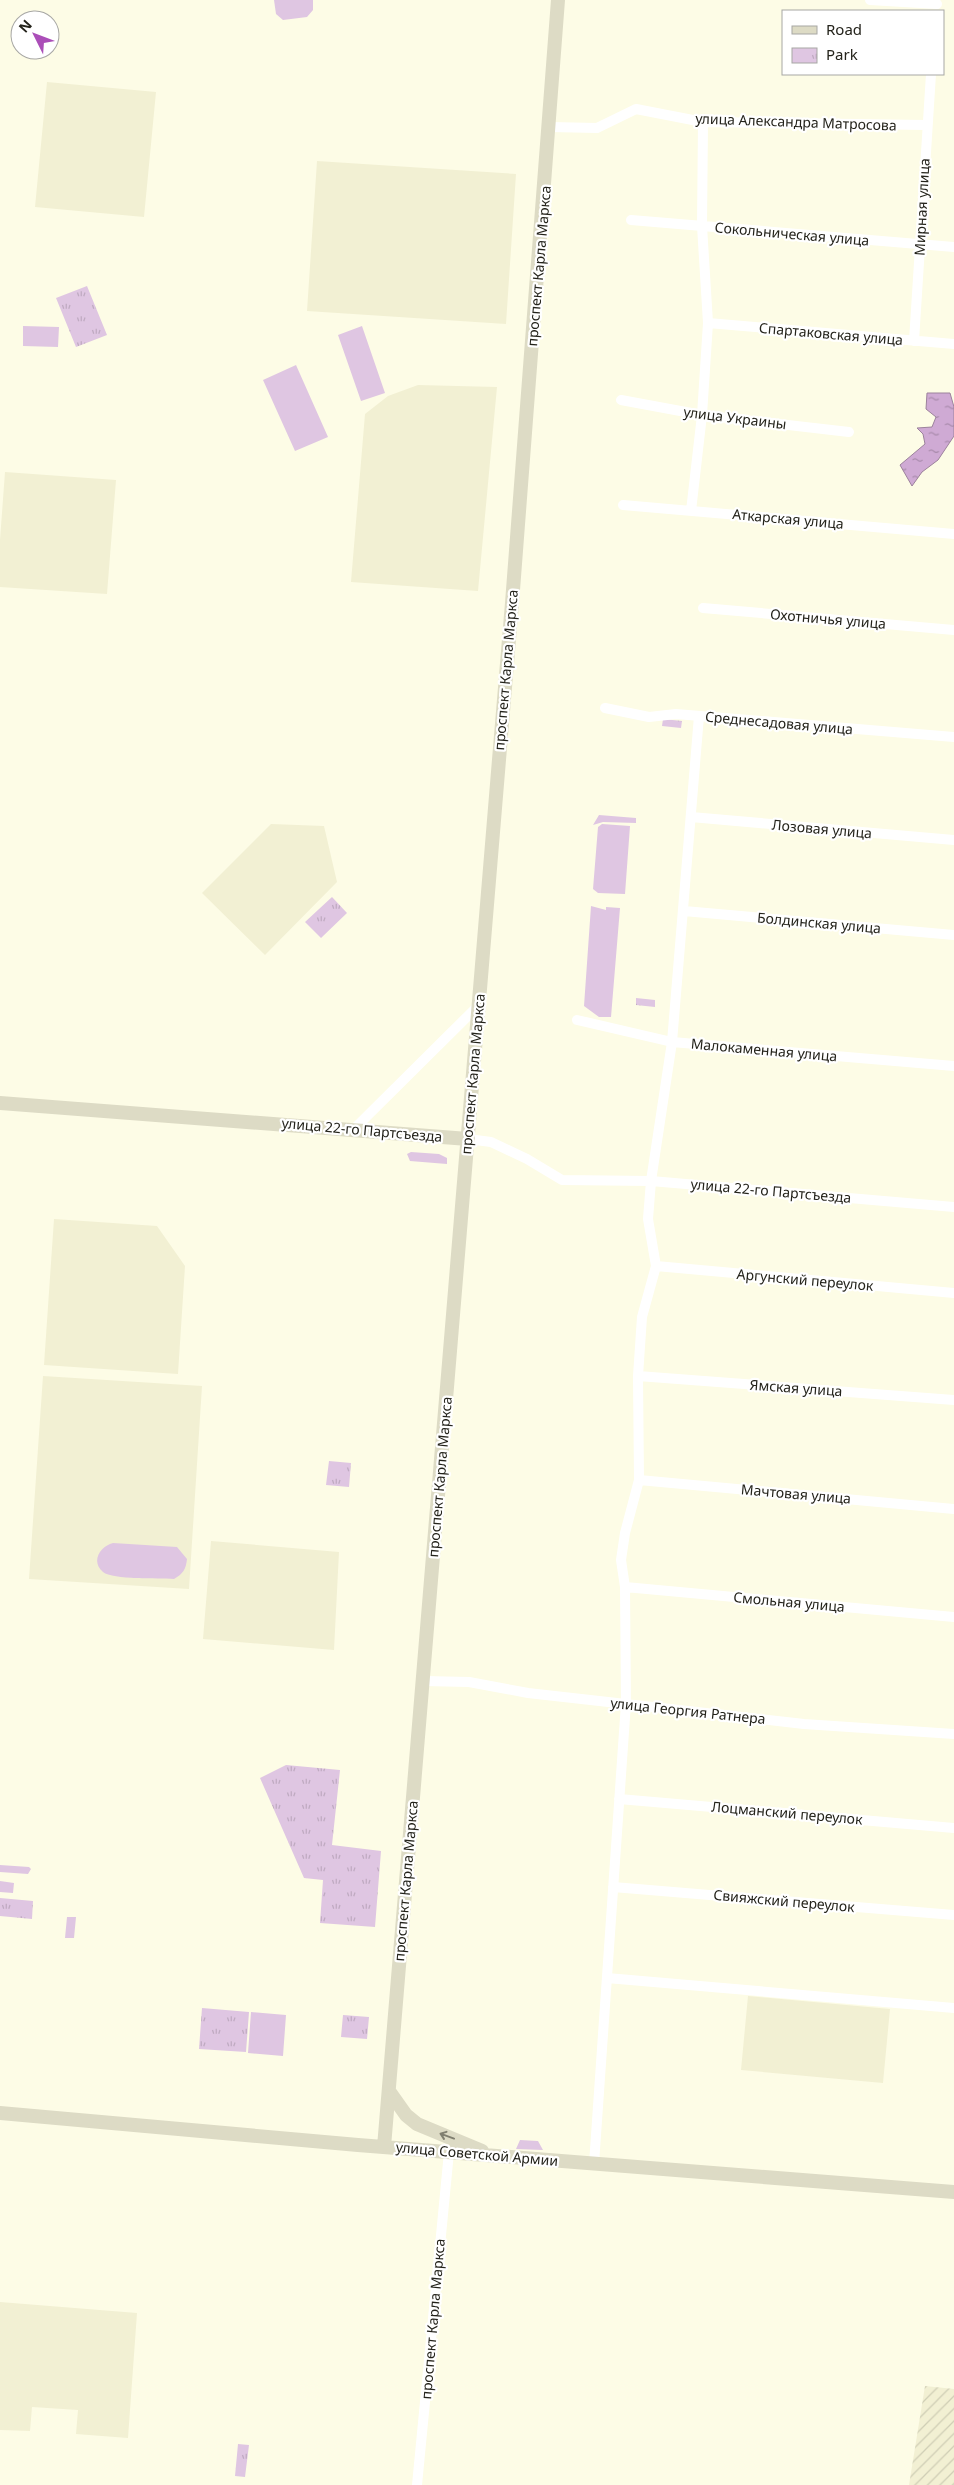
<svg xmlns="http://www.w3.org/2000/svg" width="954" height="2485" font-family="'Noto Sans',sans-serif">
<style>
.built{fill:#f2f0d3}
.industrial{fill:url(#industrial-furrows)}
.grass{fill:#dfc6e2}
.park{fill:url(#park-tufts)}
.water{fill:url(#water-ripples);stroke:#9c829c}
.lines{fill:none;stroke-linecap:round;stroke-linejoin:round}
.street{stroke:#fff;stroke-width:10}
.secondary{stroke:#dddbc5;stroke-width:14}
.oneway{stroke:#807f70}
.labels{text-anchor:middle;stroke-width:4.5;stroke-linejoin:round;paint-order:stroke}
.street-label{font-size:14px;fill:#24231b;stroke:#fff}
</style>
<defs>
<pattern id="industrial-furrows" width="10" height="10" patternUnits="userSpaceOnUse" patternTransform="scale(1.25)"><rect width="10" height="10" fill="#f2f0d3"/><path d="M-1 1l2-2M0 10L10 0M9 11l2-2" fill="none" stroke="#cfceb5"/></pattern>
<pattern id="park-tufts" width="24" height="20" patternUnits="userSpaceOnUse" patternTransform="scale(1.25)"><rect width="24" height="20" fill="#dfc6e2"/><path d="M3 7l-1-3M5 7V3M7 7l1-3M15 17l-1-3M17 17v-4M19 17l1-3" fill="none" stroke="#bfaac1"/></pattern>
<pattern id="water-ripples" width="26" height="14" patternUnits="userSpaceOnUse" patternTransform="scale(1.25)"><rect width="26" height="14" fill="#cfaad4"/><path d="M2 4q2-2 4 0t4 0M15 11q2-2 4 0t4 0" fill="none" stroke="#a88aab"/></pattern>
</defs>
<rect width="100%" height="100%" fill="#fdfce6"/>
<path class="built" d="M47,82L156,92L144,217L35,207Z
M317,161L516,174L506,324L307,311Z
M418,385L497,387L478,591L351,582L365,414L388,396Z
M5,472L116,480L107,594L0,587V540Z
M271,824L324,826L337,882L265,955L202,893Z
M54,1219L157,1226L185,1266L178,1374L44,1365Z
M43,1376L202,1386L189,1589L29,1579Z
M211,1541L339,1552L334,1650L203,1639Z
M748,1996L890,2009L883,2083L741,2070Z
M0,2302L137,2313L128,2438L76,2434L78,2410L32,2407L30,2431L0,2430Z"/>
<path class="industrial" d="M925,2386L954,2389V2485H909Z"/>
<path class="grass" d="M274,0H313V10L307,17L283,20L276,14Z
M23,326L59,327L58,347L23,346Z
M362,326L385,393L361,401L338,335Z
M296,365L328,437L295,451L263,380Z
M599,815L636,818V823L603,822L593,825Z
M602,824L630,826L625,894L598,893L593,889L598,827Z
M591,906L606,910V907L620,908L611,1017H599L584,1006Z
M411,1152L439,1154L447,1158V1164L410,1161L407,1154Z
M113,1543L177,1547L187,1559C186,1569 183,1574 174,1579C159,1578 113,1580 103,1572C90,1561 101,1546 113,1543Z
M0,1865L29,1867L31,1869L28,1874L0,1872Z
M0,1881L14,1883L13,1893L0,1892Z
M67,1917H76L74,1938H65Z
M251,2012L286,2015L283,2056L248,2053Z
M520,2140L538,2141L543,2150L516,2149Z"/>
<path class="park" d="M87,286L107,335L76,347L56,298Z
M663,719L682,721L681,728L662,726Z
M332,897L347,913L321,938L305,922Z
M636,998L655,1000V1007L636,1005Z
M329,1461L351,1463L349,1487L326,1485Z
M286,1765L340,1770L332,1845L381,1851L375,1927L320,1923L323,1880L304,1878L260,1778Z
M0,1898L33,1901L32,1919L0,1916Z
M202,2008L249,2012L246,2052L199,2049Z
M343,2015L369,2017L367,2039L341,2037Z
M238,2444L249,2445L245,2477L235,2476Z"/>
<path class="water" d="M927,393H950L954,407V436L938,460L922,472L912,486L900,465L925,444L923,434L917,428L932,427L936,417L926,409Z"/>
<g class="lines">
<path class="street" d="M870,0L937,4
M550,127L597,128L636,109L703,122L927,125
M631,220L954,247
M708,323L954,344
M914,341L931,74
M621,400L702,415L849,432
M623,505L954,534
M691,511L702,415L708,323L702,226L703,122
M703,608L954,630
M605,708L649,717L676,714L954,737
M691,817L954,840
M684,911L954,935
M577,1020L672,1042L954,1066
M354,1129L479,1005
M468,1139L491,1142L527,1159L562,1180L651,1181L954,1207
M656,1266L954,1293
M638,1376L954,1400
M639,1480L954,1509
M625,1587L954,1617
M423,1681L469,1682L528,1693L804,1724L954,1734
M619,1799L954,1828
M613,1887L954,1915
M607,1978L954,2008
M594,2164L626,1703L625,1587L621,1560L625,1533L639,1480L638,1376L642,1317L656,1266L648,1219L651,1181L672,1042L699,716
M417,2485L449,2152"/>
<path class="secondary" d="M0,1103L468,1139
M389,2091L406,2115L417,2124L482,2151
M0,2113L358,2145L954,2192
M384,2147L512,603L558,0"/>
</g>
<defs><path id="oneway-shaft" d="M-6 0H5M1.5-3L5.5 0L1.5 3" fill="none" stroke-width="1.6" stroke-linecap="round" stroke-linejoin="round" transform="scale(1.25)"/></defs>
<use class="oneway" href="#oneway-shaft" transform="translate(447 2136) rotate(-160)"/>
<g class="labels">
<g class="street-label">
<text transform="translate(796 122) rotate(2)" y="5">улица Александра Матросова</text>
<text transform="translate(922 207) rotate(-87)" y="5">Мирная улица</text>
<text transform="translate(792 234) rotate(5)" y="5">Сокольническая улица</text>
<text transform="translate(539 266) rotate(-85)" y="5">проспект Карла Маркса</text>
<text transform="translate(831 334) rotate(5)" y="5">Спартаковская улица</text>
<text transform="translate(735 418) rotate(7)" y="5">улица Украины</text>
<text transform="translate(788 519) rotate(5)" y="5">Аткарская улица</text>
<text transform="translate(828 619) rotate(5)" y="5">Охотничья улица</text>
<text transform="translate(506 670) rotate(-85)" y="5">проспект Карла Маркса</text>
<text transform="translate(779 723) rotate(5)" y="5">Среднесадовая улица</text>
<text transform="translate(822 829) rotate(5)" y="5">Лозовая улица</text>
<text transform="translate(819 923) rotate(5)" y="5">Болдинская улица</text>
<text transform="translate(764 1050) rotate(5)" y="5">Малокаменная улица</text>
<text transform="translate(473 1074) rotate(-85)" y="5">проспект Карла Маркса</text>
<text transform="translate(362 1130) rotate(5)" y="5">улица 22-го Партсъезда</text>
<text transform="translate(771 1191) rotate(5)" y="5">улица 22-го Партсъезда</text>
<text transform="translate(805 1280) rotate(5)" y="5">Аргунский переулок</text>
<text transform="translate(796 1388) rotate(4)" y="5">Ямская улица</text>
<text transform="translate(440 1477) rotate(-85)" y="5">проспект Карла Маркса</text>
<text transform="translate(796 1494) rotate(5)" y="5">Мачтовая улица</text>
<text transform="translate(789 1602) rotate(5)" y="5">Смольная улица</text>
<text transform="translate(688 1711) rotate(6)" y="5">улица Георгия Ратнера</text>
<text transform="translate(787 1813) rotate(5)" y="5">Лоцманский переулок</text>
<text transform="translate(406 1881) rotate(-85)" y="5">проспект Карла Маркса</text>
<text transform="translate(784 1901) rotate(5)" y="5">Свияжский переулок</text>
<text transform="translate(477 2154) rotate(5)" y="5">улица Советской Армии</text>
<text transform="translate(433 2319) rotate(-85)" y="5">проспект Карла Маркса</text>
</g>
</g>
<rect x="782" y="10" width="162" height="65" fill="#ffffff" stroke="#a7a7a4"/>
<rect x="792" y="26" width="25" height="8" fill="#dddbc5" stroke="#a7a7a4"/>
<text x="826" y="35" font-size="15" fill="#24231b">Road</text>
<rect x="792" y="48" width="25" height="15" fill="url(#park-tufts)" stroke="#a7a7a4"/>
<text x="826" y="60" font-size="15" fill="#24231b">Park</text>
<g transform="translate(35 35) rotate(312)"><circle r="24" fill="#ffffff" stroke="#a7a7a4"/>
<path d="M0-4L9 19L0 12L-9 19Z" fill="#ab4eb8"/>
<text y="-8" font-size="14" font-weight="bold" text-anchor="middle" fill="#24231b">N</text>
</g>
</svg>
